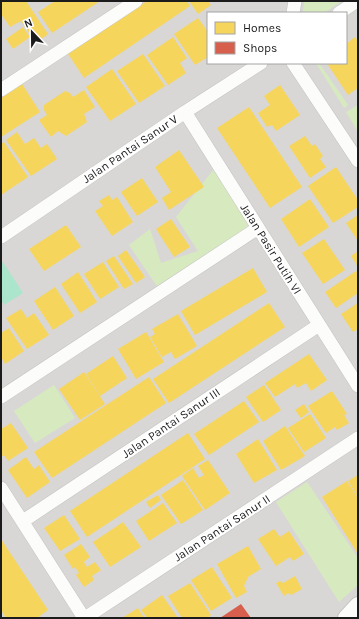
<svg xmlns="http://www.w3.org/2000/svg" width="359" height="619" font-family="Karla,sans-serif">
<style>
.residential{fill:#d9d7d5;fill-rule:evenodd}
.grass{fill:#d7eabf}
.pitch{fill:#abe5cb}
.homes{fill:#f6d55c}
.shops{fill:#d6604d}
.lines{fill:none;stroke-linecap:round;stroke-linejoin:round}
.minor-casing{stroke:#c2c2c0;stroke-width:14}
.tertiary-casing{stroke:#c2c2c0;stroke-width:18}
.minor{stroke:#fcfcfb;stroke-width:13}
.tertiary{stroke:#fcfcfb;stroke-width:16}
.labels{text-anchor:middle;stroke-width:4;stroke-linejoin:round;paint-order:stroke}
.street-label{font-size:12px;fill:#1b1b1b;stroke:#fff}
</style>
<rect width="100%" height="100%" fill="#eae8e4"/>
<path class="residential" d="M1,1H358V605L346,618H1ZM208,13H346V63H208Z"/>
<path class="grass" d="M304,1H342L324,13H303Z
M316,63H319L348,105L344,108Z
M358,105V132L346,112Z
M214,169L249,227L157,286L129,245L150,229L161,263L198,251L176,217Z
M54,385L75,418L35,443L14,411Z
M307,482L358,558V585L339,602L276,502Z"/>
<path class="pitch" d="M3,262L23,293L4,305L1,300V263Z"/>
<path class="homes" d="M1,1H26L48,34L36,43L21,21L10,27L1,14Z
M55,1H100L52,33L38,12Z
M147,1H187L190,6L84,78L68,54Z
M189,1H208L211,5L198,14Z
M198,18L208,32V57L195,65L174,34Z
M23,27L30,37L13,49L6,39Z
M173,37L187,58L180,63L186,73L168,85L147,55Z
M355,37L358,41V88L348,95L328,65L331,63H346V44Z
M143,54L165,86L139,103L117,71Z
M112,69L136,104L110,121L86,87Z
M22,84L40,112L1,137V98Z
M280,85L300,115L276,131L272,125L267,127L258,113L270,105L264,96Z
M84,90L95,107L84,114L87,122L66,136L58,131L51,137L39,120L47,115L44,110V105L65,91L70,93L73,97Z
M249,107L302,187L270,208L217,128Z
M17,132L25,144L34,138L41,148L47,144L57,159L31,176L6,140Z
M305,136L312,146L315,144L323,156L320,159L326,167L310,178L289,146Z
M4,142L28,177L1,195V144Z
M179,150L204,187L169,210L162,198L171,192L155,167Z
M336,167L358,200V207L333,223L308,186Z
M142,178L158,202L137,216L121,192Z
M109,195L112,200L117,197L133,222L112,236L95,211L103,206L99,201Z
M310,199L329,227L299,247L281,219Z
M358,215V241L346,223Z
M171,219L190,247L174,257L156,229Z
M66,225L81,247L44,271L29,249Z
M324,239L345,270L323,284L302,253Z
M126,250L145,277L136,283L118,256Z
M358,251V267L351,256Z
M114,256L133,284L124,289L106,261Z
M103,262L119,287L100,299L84,274Z
M253,268L267,292L195,335L181,311Z
M356,271L358,274V293L336,308L325,292Z
M78,272L97,302L80,313L61,284Z
M55,287L74,316L53,330L34,301Z
M269,303L285,327L169,403L153,379Z
M358,303V329L353,332L341,314Z
M21,309L27,318L34,313L49,335L27,349L6,318Z
M178,314L197,346L175,359L171,352L162,357L150,337L155,334L152,329Z
M9,328L24,351L5,364L1,357V333Z
M146,332L164,362L136,379L118,349Z
M309,354L327,380L311,391L306,383L297,388L295,384L275,397L265,383Z
M113,356L127,378L100,396L86,374Z
M84,372L105,404L80,420L59,389Z
M149,377L166,403L52,478L34,452Z
M264,385L281,410L263,422L246,397Z
M332,391L347,414L344,415L349,423L337,430L335,427L326,433L308,406Z
M244,401L259,422L209,455L194,434Z
M304,404L309,412L301,418L295,410Z
M310,414L326,438L304,452L288,428Z
M11,423L28,448L8,461L4,455L1,457V429Z
M285,426L305,456L281,470L263,441Z
M188,433L205,459L87,537L70,511Z
M258,439L277,470L254,483L236,454Z
M26,457L34,469L39,465L50,482L27,498L8,470Z
M208,460L230,493L205,510L182,476L193,468L199,478L204,475L198,466Z
M358,475V497L348,481Z
M183,480L203,510L181,524L161,495Z
M347,481L358,498V554L322,497Z
M158,495L161,500L150,508L146,502Z
M163,503L177,523L149,541L136,521Z
M64,515L80,539L60,551L44,528Z
M123,522L141,547L110,567L93,542Z
M274,529L280,537L289,531L304,554L293,561L290,557L276,566L258,539Z
M1,539L48,610L37,618H6L1,610Z
M81,544L90,557L84,562L87,567L95,562L101,570L92,576L94,580L84,587L76,575L79,573L75,567L73,569L64,555Z
M248,546L261,569L248,577L244,586L247,592L236,598L217,564Z
M212,567L232,598L211,611L191,580Z
M295,576L302,589L291,595L288,593L284,596L276,583L280,581L283,583Z
M190,583L211,615L207,618H182L168,596Z
M162,595L178,618H147L141,610Z
M138,608L144,618H122Z"/>
<path class="shops" d="M241,604L251,618H220Z"/>
<g class="lines">
<defs>
<path id="minor" d="M293,13L295,1
M339,13L357,1
M293,63L358,161
M1,90L136,1
M185,112L358,386
M1,237L185,112L261,63
M1,397L258,228
M1,488L84,618
M23,521L319,325
M85,618L358,438"/>
<path id="tertiary" d="M346,618L358,605"/>
</defs>
<use href="#minor" class="minor-casing"/>
<use href="#tertiary" class="tertiary-casing"/>
<use href="#minor" class="minor"/>
<use href="#tertiary" class="tertiary"/>
</g>
<g class="labels">
<g class="street-label">
<text transform="translate(130 149) rotate(-34)" y="4">Jalan Pantai Sanur V</text>
<text transform="translate(271 249) rotate(58)" y="4">Jalan Pasir Putih VI</text>
<text transform="translate(171 423) rotate(-34)" y="4">Jalan Pantai Sanur III</text>
<text transform="translate(222 528) rotate(-33)" y="4">Jalan Pantai Sanur II</text>
</g>
</g>
<rect width="359" height="619" fill="none" stroke="#1b1b1b" stroke-width="4"/>
<rect x="207" y="12" width="140" height="52" fill="#ffffff" stroke="#a4a4a4"/>
<rect x="215" y="22" width="20" height="12" fill="#f6d55c" stroke="#a4a4a4"/>
<text x="243" y="32" font-size="12" fill="#1b1b1b">Homes</text>
<rect x="215" y="42" width="20" height="12" fill="#d6604d" stroke="#a4a4a4"/>
<text x="243" y="52" font-size="12" fill="#1b1b1b">Shops</text>
<g transform="translate(32 32) rotate(338)" stroke="#ffffff" stroke-width="3" paint-order="stroke">
<path d="M0-3L7 15L0 10L-7 15Z" fill="#1b1b1b"/>
<text y="-6" font-size="11" font-weight="bold" text-anchor="middle" fill="#1b1b1b">N</text>
</g>
</svg>
